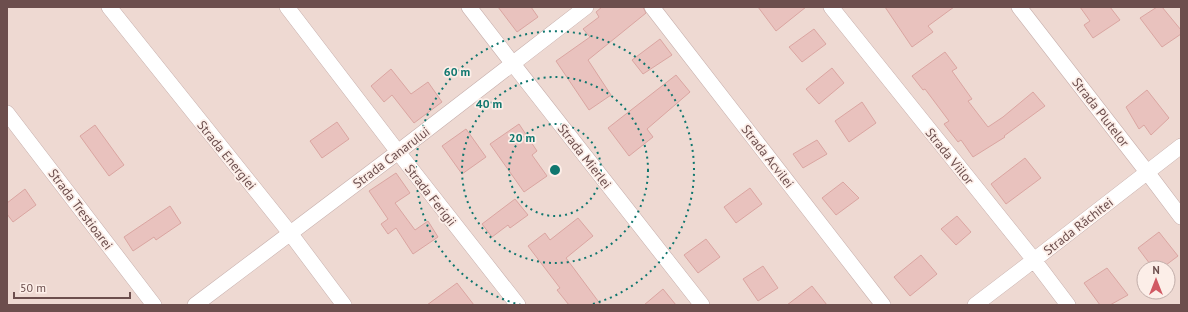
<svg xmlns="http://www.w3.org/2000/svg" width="1188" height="312" font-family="'PT Sans',sans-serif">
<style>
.residential{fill:#eed9d2;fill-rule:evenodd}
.building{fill:#e9c2be;stroke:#daa5a1}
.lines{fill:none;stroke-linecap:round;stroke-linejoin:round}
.street-casing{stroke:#c7afac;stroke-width:16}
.street{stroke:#fff;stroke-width:15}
.ring{fill:none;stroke:#0f766e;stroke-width:2;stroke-dasharray:2 4}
.labels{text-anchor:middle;stroke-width:3.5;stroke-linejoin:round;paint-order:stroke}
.street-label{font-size:13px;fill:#6c4e4d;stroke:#fceee8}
.centre{fill:#0f766e;stroke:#fceee8;stroke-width:2}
.ring-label{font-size:12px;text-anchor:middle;font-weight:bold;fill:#0f766e;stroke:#fceee8;stroke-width:3.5;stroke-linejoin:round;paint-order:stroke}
</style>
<rect width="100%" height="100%" fill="#f8e9e3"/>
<path class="residential" d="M7,7H1181V305H7ZM1144,268H1168V292H1144Z"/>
<path class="building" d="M498,7H531L538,17L517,32Z
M602,7H643L646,13L588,60L611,95L589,110L556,61L590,37L583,29L599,17L596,12Z
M758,7H806L776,31Z
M885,7H954L928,26L933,32L912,47Z
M1080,7H1110L1120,20L1093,38L1084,25L1090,21Z
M1157,7H1162L1181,30V34L1162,47L1140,18Z
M814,29L826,44L802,62L789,47Z
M660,39L672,55L643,74L632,60Z
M945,52L957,68L952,71L972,99L968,101L988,127L1003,117L1033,92L1045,106L1004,136L1005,137L973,157L961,140L958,142L944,124L949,121L925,89L923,90L912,76Z
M832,68L844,83L819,104L806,89Z
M391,69L411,94L428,82L442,102L414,123L392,95L384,102L371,86Z
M676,75L690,92L647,129L653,137L629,156L608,128Z
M1147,90L1169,118L1151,135L1144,125L1139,129L1126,107Z
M862,102L876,123L849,142L835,121Z
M337,122L349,139L322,158L310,141Z
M519,124L537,151L532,155L547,176L524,192L490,144Z
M95,125L124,165L109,176L80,136Z
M466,129L486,157L462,174L442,146Z
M817,140L827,154L803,168L793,154Z
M1025,158L1041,178L1006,204L991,184Z
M396,173L410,193L395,203L415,230L428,221L438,237L413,254L396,228L388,234L381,224L388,219L369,191Z
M843,182L859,198L836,215L822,198Z
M750,188L762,204L736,223L724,207Z
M25,189L36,205L13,222L7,214V203Z
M515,199L528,215L510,228L508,225L492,237L482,224Z
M170,206L181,223L156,240L154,237L133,251L124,237Z
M957,216L971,232L956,245L941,229Z
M578,218L593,236L566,258L601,305H569L557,290L560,288L528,246L545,233L550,240Z
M1159,232L1178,256L1162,268H1153L1138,248Z
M706,239L720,257L698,273L684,255Z
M921,255L937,274L910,296L894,277Z
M763,266L778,288L758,301L743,279Z
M1107,268L1128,295L1110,305H1100L1084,283Z
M457,283L474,305H427Z
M812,286L827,305H787Z
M663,289L676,305H644Z"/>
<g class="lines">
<defs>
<path id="street" d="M109,7L290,233L344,305
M287,7L398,152L518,305
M469,7L513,64L702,305
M652,7L883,305
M831,7L1034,260L1068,305
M1019,7L1147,172L1181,217
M7,113L154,305
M195,305L398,152L586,7
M975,305L1034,260L1181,146"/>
</defs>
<use href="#street" class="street-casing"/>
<use href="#street" class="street"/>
</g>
<g class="ring">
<circle cx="555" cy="170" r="46"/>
<circle cx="555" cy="170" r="93"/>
<path d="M521 305A139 139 0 1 1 589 305"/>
</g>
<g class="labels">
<g class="street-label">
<text transform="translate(1101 112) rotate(52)" y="5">Strada Plutelor</text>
<text transform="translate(227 155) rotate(51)" y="5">Strada Energiei</text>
<text transform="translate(585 156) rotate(52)" y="5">Strada Mierlei</text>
<text transform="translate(768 156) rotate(52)" y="5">Strada Acvilei</text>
<text transform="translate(950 156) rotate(51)" y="5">Strada Viilor</text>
<text transform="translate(391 157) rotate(-37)" y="5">Strada Canarului</text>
<text transform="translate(431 195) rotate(52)" y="5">Strada Ferigii</text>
<text transform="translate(81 209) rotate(53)" y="5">Strada Trestioarei</text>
<text transform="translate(1078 226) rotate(-38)" y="5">Strada Răchitei</text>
</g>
</g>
<circle cx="555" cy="170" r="6" class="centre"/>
<g class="ring-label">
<text x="457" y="76">60 m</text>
<text x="489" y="108">40 m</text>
<text x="522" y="142">20 m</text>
</g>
<rect width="1188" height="312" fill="none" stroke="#6c4e4d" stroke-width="16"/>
<g transform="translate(1156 280)"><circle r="19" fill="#fceee8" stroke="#c2aeaa"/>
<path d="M0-3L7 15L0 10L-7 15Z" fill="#d15963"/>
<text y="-6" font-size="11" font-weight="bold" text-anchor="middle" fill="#6c4e4d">N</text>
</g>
<path d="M14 292v6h116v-6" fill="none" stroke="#6c4e4d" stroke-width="2"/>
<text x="20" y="292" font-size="12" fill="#6c4e4d" stroke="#fceee8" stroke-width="3" paint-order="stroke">50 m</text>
</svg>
